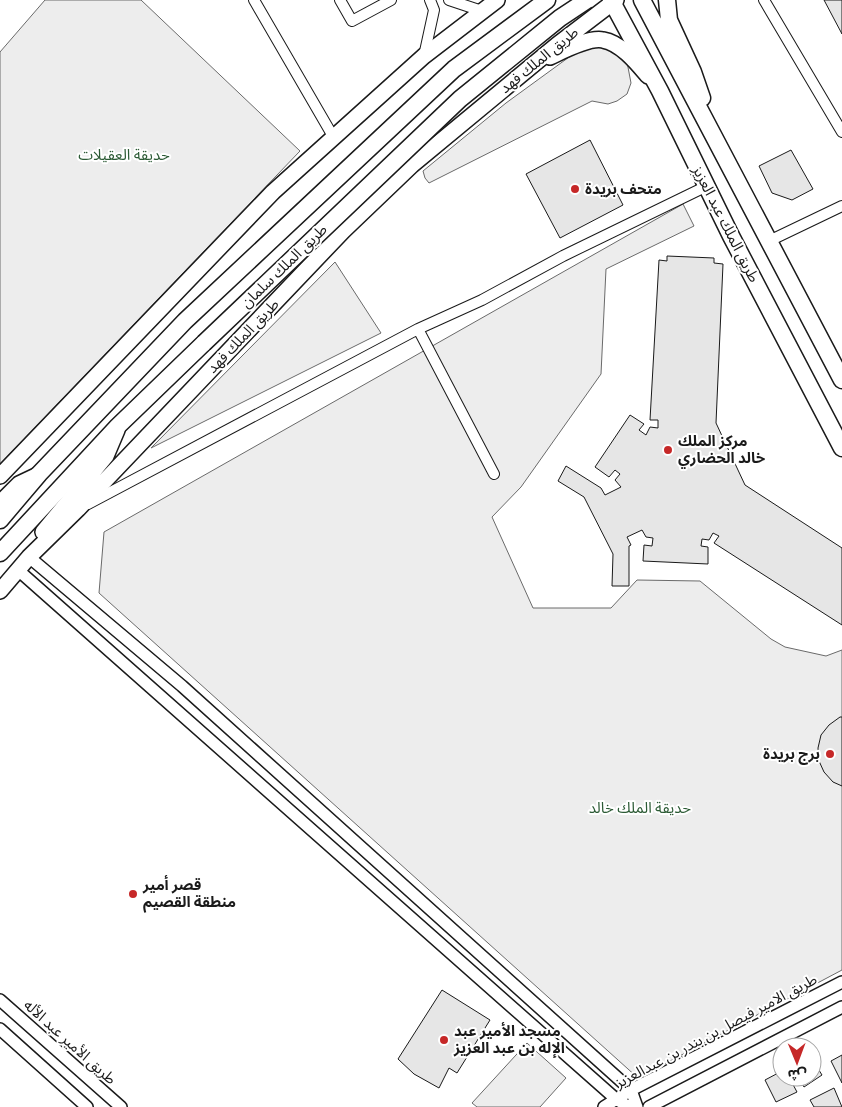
<svg xmlns="http://www.w3.org/2000/svg" width="842" height="1107" font-family="'Exo 2','Noto Sans Arabic',sans-serif">
<style>
.built{fill:#ededed;stroke:#6a6a6a}
.building{fill:#e6e6e6;stroke:#1a1a1a}
.lines{fill:none;stroke-linecap:round;stroke-linejoin:round}
.minor-casing{stroke:#1a1a1a;stroke-width:12}
.tertiary-casing{stroke:#1a1a1a;stroke-width:14}
.primary-casing{stroke:#1a1a1a;stroke-width:18}
.trunk-casing{stroke:#1a1a1a;stroke-width:19}
.minor{stroke:#fff;stroke-width:10}
.tertiary{stroke:#fff;stroke-width:11}
.primary{stroke:#fff;stroke-width:15}
.trunk{stroke:#fff;stroke-width:16}
.trunk-bridge-casing{stroke:#1a1a1a;stroke-width:19;stroke-linecap:butt}
.trunk-bridge{stroke:#fff;stroke-width:16}
.poi-dot{fill:#c62828;stroke:#fff;stroke-width:2}
.labels{text-anchor:middle;stroke-width:4;stroke-linejoin:round;paint-order:stroke}
.street-label{font-size:15px;fill:#1a1a1a;stroke:#fff}
.park-label{font-size:15px;fill:#2b5a34;stroke:#fff}
.poi-label{font-size:15px;font-weight:bold;fill:#1a1a1a;stroke:#fff;text-anchor:start}
</style>
<rect width="100%" height="100%" fill="#fff"/>
<path class="built" d="M45,0H141L300,151L0,464V52Z
M603,43L627,62L631,83L627,94L617,101L608,104L592,101L429,183L425,178L423,171L506,103L587,44Z
M683,204L694,226L606,269L601,374L521,487L492,517L533,608H611L637,580L700,581L771,639L785,647L826,656L842,650V970L638,1078L99,593L104,532Z
M335,262L381,333L151,448Z
M527,1043L566,1078L540,1107H477L472,1103Z"/>
<path class="building" d="M824,0H842V34Z
M590,140L623,205L560,238L526,174Z
M791,150L813,189L792,200L772,193L759,166Z
M667,256L714,258V263L723,264L716,423L745,485L842,548V625L714,543L719,536L713,533L709,540L702,539L701,546L708,547V564L643,561L644,545L652,546L653,538L646,537L642,530L627,537L631,545L629,546V586H612L613,554L584,497L558,481L566,466L601,488L605,495L621,487L615,480L620,474L615,470L609,477L595,467L630,415L644,424L639,430L646,435L650,427L658,428V420H650L659,260L667,261Z
M840,717H842V786L833,782L824,772L819,761L818,748L821,735L829,725Z
M442,990L490,1020L457,1073L449,1068L439,1088L414,1074L398,1059Z
M842,1055V1083L831,1061Z
M812,1059L822,1075L804,1087L798,1077H812Z
M782,1071V1077H789L797,1092L776,1102L765,1080Z
M834,1088L842,1107H814L810,1100Z"/>
<g class="lines">
<defs>
<path id="minor" d="M254,0L334,138
M340,0L352,21L391,0
M449,0L482,11
M764,0L842,132
M424,56L434,10L430,0
M769,241L842,206
M418,329L494,474
M88,504L418,329L482,300L563,256L707,186"/>
<path id="tertiary" d="M29,557L182,686L631,1090L637,1107
M18,570L617,1100L630,1107
M0,1000L121,1107
M0,1029L87,1107
M604,1107L631,1090L842,982
M649,1107L842,1007"/>
<path id="primary" d="M550,57C563,51 589,37 603,40C621,43 637,63 648,76
M0,476L273,192L424,56L497,0
M0,503L19,484L38,475
M43,532L106,456L117,430
M0,591L29,557L78,509L343,231L412,165L557,45L616,0"/>
<path id="trunk" d="M611,0L660,91L731,236L842,448
M642,0L842,380
M667,0L669,20L693,72L702,98
M0,520L39,474L185,321L454,69L547,0
M0,553L118,426L204,343"/>
</defs>
<use href="#minor" class="minor-casing"/>
<use href="#tertiary" class="tertiary-casing"/>
<use href="#primary" class="primary-casing"/>
<use href="#trunk" class="trunk-casing"/>
<use href="#minor" class="minor"/>
<use href="#tertiary" class="tertiary"/>
<use href="#primary" class="primary"/>
<use href="#trunk" class="trunk"/>
<defs>
<path id="trunk-bridge" d="M204,343L460,99L560,18L587,0"/>
</defs>
<use href="#trunk-bridge" class="trunk-bridge-casing"/>
<use href="#trunk-bridge" class="trunk-bridge"/>
</g>
<g class="poi-dot">
<circle cx="575" cy="189" r="5"/>
<circle cx="668" cy="450" r="5"/>
<circle cx="830" cy="754" r="5"/>
<circle cx="133" cy="894" r="5"/>
<circle cx="444" cy="1040" r="5"/>
</g>
<g class="labels">
<g class="street-label">
<text transform="translate(539 60) rotate(-39)" y="5">طريق الملك فهد</text>
<text transform="translate(726 224) rotate(63)" y="5">طريق الملك عبد العزيز</text>
<text transform="translate(284 266) rotate(-44)" y="5">طريق الملك سلمان</text>
<text transform="translate(243 336) rotate(-46)" y="5">طريق الملك فهد</text>
<text transform="translate(716 1031) rotate(-28)" y="5">طريق الامير فيصل بن بندر بن عبدالعزيز</text>
<text transform="translate(70 1042) rotate(42)" y="5">طريق الأمير عبد الأله</text>
</g>
<g class="park-label">
<text x="124" y="160">حديقة العقيلات</text>
<text x="640" y="813">حديقة الملك خالد</text>
</g>
<g class="poi-label">
<text x="585" y="194">متحف بريدة</text>
<text x="678" y="446">مركز الملك<tspan x="678" dy="17">خالد الحضاري</tspan></text>
<text x="820" y="759" text-anchor="end">برج بريدة</text>
<text x="143" y="890">قصر أمير<tspan x="143" dy="17">منطقة القصيم</tspan></text>
<text x="454" y="1036">مسجد الأمير عبد<tspan x="454" dy="17">الإله بن عبد العزيز</tspan></text>
</g>
</g>
<g transform="translate(797 1062) rotate(179)"><circle r="24" fill="#ffffff" stroke="#a3a3a3"/>
<path d="M0-4L9 19L0 12L-9 19Z" fill="#c62828"/>
<text y="-8" font-size="14" font-weight="bold" text-anchor="middle" fill="#1a1a1a">ش</text>
</g>
</svg>
